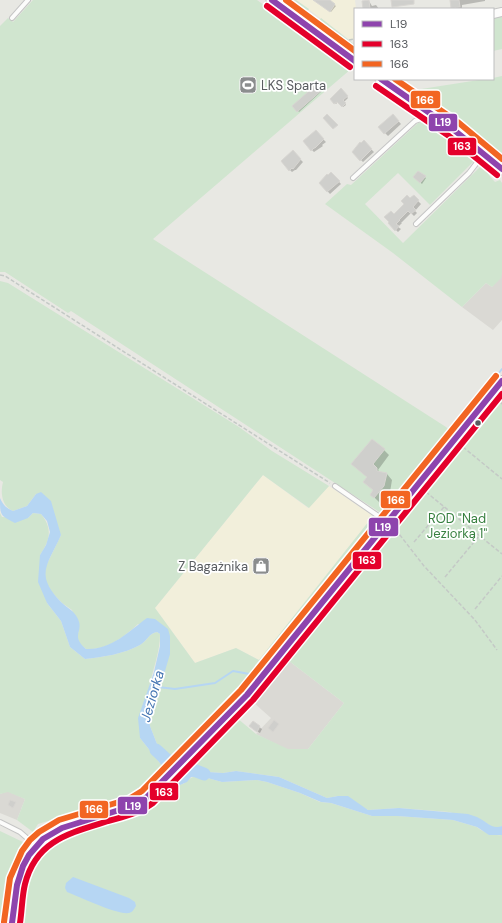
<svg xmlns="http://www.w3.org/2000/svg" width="502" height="923" font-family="'DM Sans',sans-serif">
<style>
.commercial{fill:#f2efdb}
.industrial{fill:#dad9d4}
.green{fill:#d0e5cf}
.water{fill:#b6d6f3}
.shadow{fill:#0003}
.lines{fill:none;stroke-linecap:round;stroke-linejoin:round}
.stream{stroke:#b6d6f3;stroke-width:2}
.river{stroke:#b6d6f3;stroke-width:13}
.building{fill:#cfcfcc;stroke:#d8d6d2}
.service-casing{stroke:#c5c5c5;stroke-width:6}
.minor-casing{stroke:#c5c5c5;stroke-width:10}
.tertiary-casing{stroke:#c5c5c5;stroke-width:12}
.secondary-casing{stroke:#c4c5c3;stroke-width:13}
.path{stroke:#c4c9c6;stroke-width:1.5;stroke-dasharray:4 2;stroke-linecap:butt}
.service{stroke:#fcfcfb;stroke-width:4}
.minor{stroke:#fcfcfb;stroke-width:8}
.tertiary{stroke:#fcfcfb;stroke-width:10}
.secondary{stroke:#fcfcfb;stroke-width:11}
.bus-1-casing{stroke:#fff;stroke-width:9}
.bus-2-casing{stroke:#fff;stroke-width:9}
.bus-3-casing{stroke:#fff;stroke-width:9}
.bus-1{stroke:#8e44ad;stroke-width:6}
.bus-2{stroke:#e4002b;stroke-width:6}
.bus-3{stroke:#f26522;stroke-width:6}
.bus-dot{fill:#595c60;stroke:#fff;stroke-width:1.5}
.labels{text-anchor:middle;stroke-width:3.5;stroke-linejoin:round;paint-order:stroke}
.poi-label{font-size:13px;fill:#595c60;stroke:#fff;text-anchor:start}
.park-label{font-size:13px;fill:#388040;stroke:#fff}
.water-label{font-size:14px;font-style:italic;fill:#4374b2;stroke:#fff}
.line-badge{stroke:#fff;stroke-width:1.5}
.badge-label{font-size:11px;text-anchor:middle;font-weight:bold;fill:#fff}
</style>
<rect width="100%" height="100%" fill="#e8e8e3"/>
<path class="commercial" d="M296,0H355L356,9H355V39L350,40Z
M263,475L308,508L329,486L373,516L259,660L236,648L195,663L155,608Z"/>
<path class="industrial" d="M502,273V320L493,330L462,307L486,283L492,287Z
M289,661L344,703L308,749L288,750L256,734L271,718L253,702Z
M8,791L25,799L17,820L0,813V794Z"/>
<path class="green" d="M33,0H257L351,69L153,239L446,427L449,430L381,513L71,311L68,313L5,272H0V26L8,18L13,22Z
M280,0H296L309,9L305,15L303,16Z
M502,15V49L493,51V17Z
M321,18L355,45V54L316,26Z
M502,76V161L469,134L409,92V91L415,90L485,79H493V78Z
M390,79H399L407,85L403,88Z
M425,121L430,122L473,154L474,161L430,205L398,173L365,204L403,243L481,166C488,172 489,176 495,182L500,180L502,183V273L501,278L492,287L486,283L462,307L393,253L325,204L347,184L351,185L418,123Z
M0,281L8,283L239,427L272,451L329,486L309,508L263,475L155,608L195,663L236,648L259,660L373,516L381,522L380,525L221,709L172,758L157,744L150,726L149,718L162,681L170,636L138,624C123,638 107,650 86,649L80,644L77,637L79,629L72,610L62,603L49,589L45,580V568L61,535L36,494L27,506L13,511C2,506 0,493 3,482L0,480Z
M502,399V826L498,828L492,827L485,822L449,812L399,808L368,810L338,796L327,798L279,777L236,771L223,773L208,772L190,766L237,718L256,734L288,749H308L344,703L289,661Z
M0,513L2,517L28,518L33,513L41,514C53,529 50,540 40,555L47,603L61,621L70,647L85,659C103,657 124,654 140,645C147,641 149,633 157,632L160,634C160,651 154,666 150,683C146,701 143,720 140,738L163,767L151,779L120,800L38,824L33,832L17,820L25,799L8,792L0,794Z
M200,776L222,782L257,780L267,782L300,793L320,802L331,803L372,816H397L453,820L477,827C482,832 495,836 502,835V923H18L24,881L33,863L46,848L66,834L154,804L163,796L174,783C185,788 185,780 193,777C195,776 198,776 200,776Z
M0,831L25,843C24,854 20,857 16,866C9,884 8,904 6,923H0Z"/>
<path class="water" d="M41,492L51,501L61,535C48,565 34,574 61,602C67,608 74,610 78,619C84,632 70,635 86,649C111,650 128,632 147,618L155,619L168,629L170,636V654L162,681L149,718L150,726L157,744L172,758L163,767L140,738L138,718L154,672L160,646V634L157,632C149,633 147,641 140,645C124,654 103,657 85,659L70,647L61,621L47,603L38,582L40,555L46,545L50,532L47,521L41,514L33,513L28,518L15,523C0,515 0,516 0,498C3,505 6,508 13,511L27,506L36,494Z
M190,766L208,772L223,773L236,771L279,777L327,798L338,796H348L368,810L399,808L468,814C471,815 474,816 477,817C486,821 492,830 502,826V835H489L477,827L453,820L397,816H372L331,803L321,802L300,793L267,782L257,780L222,782L200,776L191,777L187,782L180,785L174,783Z
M73,877L129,898L135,902L136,906C134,909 133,912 129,913C117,915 80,897 67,892L65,888L66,883Z"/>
<path class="shadow" d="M315,0H328L336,6L331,12Z
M450,0H485V1L462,5V9H453Z
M369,1L372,6L376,5L379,9H364Z
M318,85L323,90L299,112L294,106Z
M341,90L348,98L344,102L346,105L343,107L338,102L336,104L331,99Z
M393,115L401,124L388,136L380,128Z
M316,132L326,142L322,145L323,146L314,152L304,142Z
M364,142L374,152L363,162L353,152Z
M293,152L303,162L296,170H295L292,172L282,162Z
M418,172L426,178L422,184L414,177Z
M331,173L341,184L330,194L320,183Z
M413,196L421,204L415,211L417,213L414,216L411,213L401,223H402L398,227L401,229L398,232L389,223L394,216Z
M384,450L389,455L378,470L381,473L387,474L392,480L390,492L380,503L371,494L374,491L367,477L358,469Z
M253,722L262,729L260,733L253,729Z"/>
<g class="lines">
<path class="stream" d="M474,404L502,369
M383,514L466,414
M158,687L175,689L215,683L233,671L255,675L378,520"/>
<path class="river" d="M156,750L167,760L204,774"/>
</g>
<path class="building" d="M313,0H330L335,4L330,12Z
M369,0L370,9H363L362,1Z
M391,0H414V4L392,7Z
M450,0H459L460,7L451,8Z
M318,83L323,89L297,112L292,106Z
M341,88L348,96L343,100L346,103L342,107L337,102L334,104L330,99Z
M327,114L338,125L333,129L323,118Z
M393,114L399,121L384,134L378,127Z
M316,130L324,139L315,148H314L311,151L303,141Z
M364,140L372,149L360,161L352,152L360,142L361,143Z
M293,150L301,159L293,169L292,168L289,171L281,161Z
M418,171L426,176L420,183L413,177Z
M331,172L340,181L327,192L319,183L327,174L328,175Z
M407,195L410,198L414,195L419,200L413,207L416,210L411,214L408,211L399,220H400L396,224L399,226L395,231L388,223L389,222L384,217L391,211L394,214L404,204L401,201Z
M372,439L385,449L373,464L377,468V471L387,473L384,486L374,498L370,495L373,490L363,482L367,477L351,464Z
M274,720L279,724L273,732L268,728Z
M253,721L260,726L257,732L249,726Z
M10,800L16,802L13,808L8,805Z"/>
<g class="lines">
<defs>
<path id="service" d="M12,18L28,0
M353,178L415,121L429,116
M416,224L469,173L482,156
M335,486L387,522
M0,822L20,832L35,845"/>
<path id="minor" d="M493,14L502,12"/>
<path id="tertiary" d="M12,923C14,909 15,894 18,880C30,840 50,830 87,819C102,815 117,810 132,806L147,797L159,785L247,695L502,381"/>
<path id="secondary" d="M272,0L355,61
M381,79L454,130L502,169"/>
</defs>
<use href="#service" class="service-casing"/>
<use href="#minor" class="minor-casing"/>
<use href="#tertiary" class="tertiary-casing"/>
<use href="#secondary" class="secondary-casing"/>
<path class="path" d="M343,41L355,39
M0,275L5,276L330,483
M500,402L502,404
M463,447L502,479
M426,492L502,554
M396,530L424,566L475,620L497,650
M414,542L444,507
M445,577L479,536
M475,609L502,576"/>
<use href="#service" class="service"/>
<use href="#minor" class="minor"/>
<use href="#tertiary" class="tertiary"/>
<use href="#secondary" class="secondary"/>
<defs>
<path id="bus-1" d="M272,0L355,61
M381,79L454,130L502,169
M12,923L17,885L23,866L29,855L43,839L62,828L132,806L147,797L247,695L502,381"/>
<path id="bus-2" d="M267,6L350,67
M376,86L449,136L497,175
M20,923C22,910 22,896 25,884C36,840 70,833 108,821C124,817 139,813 153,803L253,700L502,394"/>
<path id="bus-3" d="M286,0L355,51
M395,79L459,123L502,159
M4,922L10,878L22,851L30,840L39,832L59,820L129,799L142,791L241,690L496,376"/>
</defs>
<use href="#bus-1" class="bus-1-casing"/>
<use href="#bus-2" class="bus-2-casing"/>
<use href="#bus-3" class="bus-3-casing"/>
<use href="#bus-1" class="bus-1"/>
<use href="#bus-2" class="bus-2"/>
<use href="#bus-3" class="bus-3"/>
</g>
<defs>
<symbol id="stadium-square" viewBox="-11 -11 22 22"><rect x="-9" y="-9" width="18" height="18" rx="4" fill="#8b8d8e" stroke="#fff"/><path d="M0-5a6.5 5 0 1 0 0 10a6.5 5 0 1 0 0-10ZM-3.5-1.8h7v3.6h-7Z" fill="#fff"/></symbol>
<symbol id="shop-square" viewBox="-11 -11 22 22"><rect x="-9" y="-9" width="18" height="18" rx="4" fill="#8b8d8e" stroke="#fff"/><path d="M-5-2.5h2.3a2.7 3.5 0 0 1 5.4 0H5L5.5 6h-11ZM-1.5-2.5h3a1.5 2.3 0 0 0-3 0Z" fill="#fff"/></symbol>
</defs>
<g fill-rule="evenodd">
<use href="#stadium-square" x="238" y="75" width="20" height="20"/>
<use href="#shop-square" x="251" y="556" width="20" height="20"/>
</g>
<circle class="bus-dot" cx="478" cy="423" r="3.5"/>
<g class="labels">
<g class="poi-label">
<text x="261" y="90">LKS Sparta</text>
<text x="248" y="571" text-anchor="end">Z Bagażnika</text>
</g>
<g class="park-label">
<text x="457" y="523">ROD "Nad<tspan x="457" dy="15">Jeziorką 1"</tspan></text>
</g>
<g class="water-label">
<text transform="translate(152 696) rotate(-74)" y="5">Jeziorka</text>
</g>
</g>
<g class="line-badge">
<rect x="410" y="90" width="31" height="19" rx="4" fill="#f26522"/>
<rect x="428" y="113" width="30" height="19" rx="4" fill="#8e44ad"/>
<rect x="447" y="137" width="30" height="19" rx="4" fill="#e4002b"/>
<rect x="380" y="490" width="31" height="19" rx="4" fill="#f26522"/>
<rect x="368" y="517" width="31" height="20" rx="4" fill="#8e44ad"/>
<rect x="352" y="551" width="30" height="19" rx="4" fill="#e4002b"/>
<rect x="149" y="782" width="30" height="19" rx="4" fill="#e4002b"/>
<rect x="117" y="796" width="31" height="19" rx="4" fill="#8e44ad"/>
<rect x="79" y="800" width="30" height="19" rx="4" fill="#f26522"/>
</g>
<g class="badge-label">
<text x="425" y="104">166</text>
<text x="443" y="126">L19</text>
<text x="462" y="150">163</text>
<text x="396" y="504">166</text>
<text x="383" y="531">L19</text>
<text x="367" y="564">163</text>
<text x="164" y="796">163</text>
<text x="133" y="810">L19</text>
<text x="94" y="813">166</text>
</g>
<rect x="354" y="8" width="140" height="72" fill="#ffffff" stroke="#bdbebf"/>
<rect x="362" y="21" width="20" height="6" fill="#8e44ad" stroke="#bdbebf"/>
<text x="390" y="28" font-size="12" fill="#595c60">L19</text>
<rect x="362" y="41" width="20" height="6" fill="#e4002b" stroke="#bdbebf"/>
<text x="390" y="48" font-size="12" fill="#595c60">163</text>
<rect x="362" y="61" width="20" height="6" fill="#f26522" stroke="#bdbebf"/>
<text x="390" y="68" font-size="12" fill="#595c60">166</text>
</svg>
